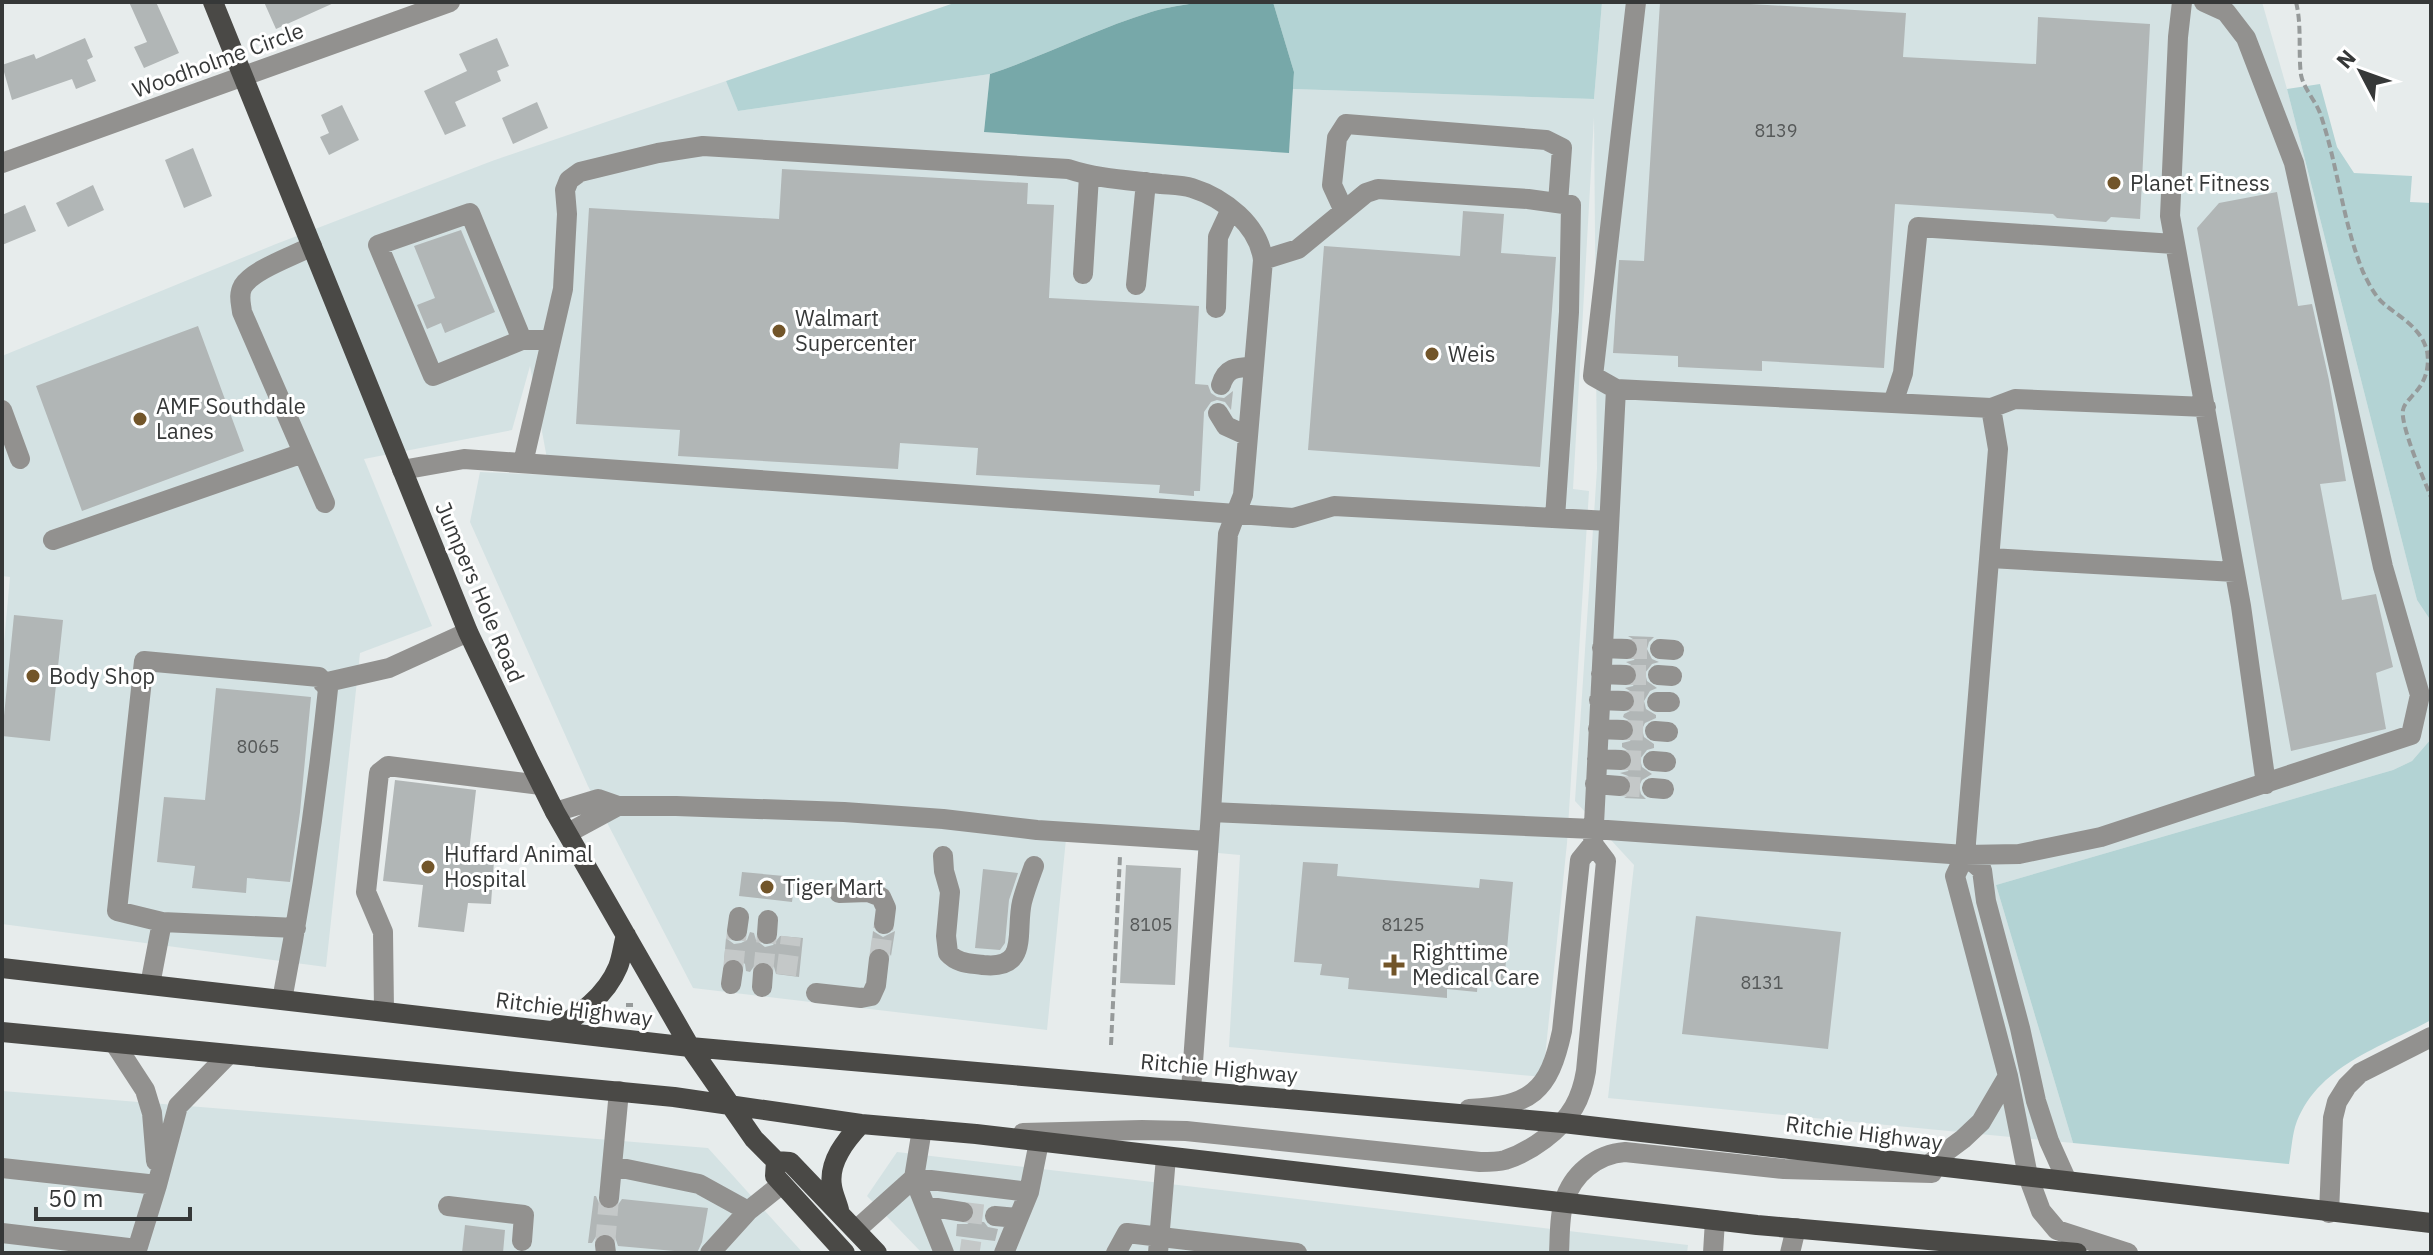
<svg xmlns="http://www.w3.org/2000/svg" width="2433" height="1255" font-family="'IBM Plex Sans',sans-serif">
<style>
.built{fill:#d4e2e3}
.green{fill:#b3d3d4}
.water{fill:#77a8a9}
.building{fill:#b1b6b6}
.lines{fill:none;stroke-linecap:round;stroke-linejoin:round}
.minor-tunnel{stroke:#c4c8c8;stroke-width:20;stroke-dasharray:20 10;stroke-linecap:butt}
.path{stroke:#969a9a;stroke-width:4;stroke-dasharray:8 4;stroke-linecap:butt}
.minor{stroke:#92918f;stroke-width:20}
.major{stroke:#4a4946;stroke-width:20}
.poi-dot{fill:#725529;stroke:#fff;stroke-width:3}
.labels{text-anchor:middle;stroke-width:6;stroke-linejoin:round;paint-order:stroke}
.number-label{font-size:18px;fill:#555858}
.street-label{font-size:22px;fill:#363838;stroke:#fff}
.poi-label{font-size:22px;fill:#363838;stroke:#fff;text-anchor:start}
</style>
<rect width="100%" height="100%" fill="#e7ecec"/>
<path class="built" d="M1602,2H2262L2287,89L2417,600L2431,621V739L2412,761L2393,770L1996,885L2073,1143L1608,1098L1634,865L1575,801L1597,469L1594,117L1573,489L1589,491L1567,843L1543,1077L1229,1047L1240,855L1066,839L1047,1030L693,988L588,786L470,522L480,472L550,475L530,366L512,430L364,459L432,626L360,653L326,967L2,924V665L10,577L2,576V356L276,244L492,161L726,81L738,111L990,74L984,131L1289,152L1293,89L1594,99Z
M2,1091L708,1148L803,1253H2Z
M897,1152L1688,1245L1687,1253H922L867,1196Z"/>
<path class="green" d="M957,2H1200C1184,5 1167,7 1151,12C1096,29 1044,56 990,74L738,111L726,81Z
M1273,2H1602L1594,99L1293,89L1294,72Z
M2320,84L2337,147L2354,173L2412,176L2410,202L2431,203V621L2417,600L2287,89Z
M2431,739V1020C2382,1047 2315,1066 2295,1127C2292,1138 2291,1152 2289,1164L2073,1143L1996,885L2393,770L2412,761Z"/>
<path class="water" d="M1200,2H1273L1294,72L1289,153L984,132L990,74C1044,56 1096,29 1151,12C1167,7 1184,5 1200,2Z"/>
<path class="building" d="M129,2H156L179,53L144,68L134,47L147,42Z
M264,2H336L276,29Z
M1660,2H1716L1906,13L1903,57L2036,64L2038,17L2150,24L2140,219L2111,217L2106,222L2057,218L2053,214L1895,204L1884,368L1762,361V371L1678,367V356L1613,353L1619,260L1644,261Z
M85,38L93,57L87,60L96,81L76,89L72,79L12,100L2,65L34,54L36,59Z
M497,38L509,66L497,71L501,81L455,102L466,126L445,135L424,91L467,71L459,54Z
M537,102L548,128L513,144L502,118Z
M342,105L359,140L329,155L320,137L329,133L321,115Z
M193,148L212,196L184,208L165,160Z
M782,169L1028,183L1027,204L1054,205L1049,298L1199,306L1195,384L1208,385L1211,393L1217,397L1224,398L1233,391L1231,410L1225,402L1217,400L1211,402L1204,412L1200,491H1194V496L1159,493L1160,485L976,475L978,448L900,443L898,469L678,456L680,430L576,424L589,208L779,219Z
M93,185L104,210L68,227L56,203Z
M2277,192L2298,306L2312,304L2329,380L2346,481L2320,484L2342,600L2376,594L2393,667L2376,673L2386,729L2291,751L2197,228L2219,203Z
M25,205L36,231L2,245V215Z
M1463,211L1504,214L1501,253L1556,257L1540,467L1308,450L1324,246L1460,256Z
M461,230L495,312L445,333L441,323L427,329L417,305L435,298L414,246Z
M198,326L244,451L82,511L36,386Z
M14,615L63,620L50,741L2,736Z
M1628,636L1654,637L1649,642L1647,649L1652,659L1659,662L1652,664L1645,673L1647,681L1657,688L1650,691L1644,701L1646,709L1656,715V718L1645,723L1642,729L1644,737L1654,744V748L1647,750L1640,759L1642,767L1652,774L1642,780L1639,786L1641,794L1646,799L1624,798L1630,794L1633,786L1628,776L1620,773L1628,771L1634,761L1632,753L1622,747V743L1630,741L1636,731L1634,723L1623,717L1624,714L1634,709L1637,702L1635,694L1625,688L1633,686L1639,676L1637,668L1626,662L1634,660L1640,650L1638,642Z
M216,688L311,697L300,812L290,882L247,878L246,893L192,888L195,866L157,862L164,797L205,800Z
M395,780L476,790L469,852L473,853V859L494,861L491,904L468,903L464,932L418,927L423,885L383,881Z
M1303,862L1338,864L1337,876L1479,888L1480,879L1513,882L1504,983L1478,980L1477,992L1447,989V998L1348,989L1349,978L1320,975L1322,964L1294,962Z
M1126,865L1181,868L1175,985L1120,983Z
M983,869L1018,873L1009,900L1005,943L1000,950L975,948Z
M742,872L795,877L792,902L739,896Z
M1696,916L1841,932L1828,1049L1682,1034Z
M873,931L883,937L895,931L891,956L887,949L881,946L871,949Z
M750,932L754,933L756,940L765,947L773,945L780,936L803,938L799,977L776,974L774,967L765,960L757,962L750,972L746,971L745,964L736,957L724,961L726,938L734,944L741,943L747,940Z
M594,1196H596L601,1208L607,1211L615,1209L622,1199L708,1208L702,1242L697,1253L618,1246L615,1237L604,1232L597,1235L592,1243H588Z
M972,1221L984,1222L988,1227L998,1229L995,1241L956,1236L957,1224H967Z
M465,1225L505,1230L503,1253H462Z"/>
<g class="lines">
<path class="minor-tunnel" d="M1627,649H1660
M1626,675H1658
M1624,701L1657,702
M1623,730L1655,731
M1621,760L1653,761
M1620,786L1652,788
M879,959L884,924
M733,970L737,931
M763,973L767,934
M786,975L791,937
M963,1212L995,1216
M605,1245L609,1198
M960,1249L987,1253"/>
<path class="path" d="M2296,2C2302,26 2298,51 2301,75C2304,89 2315,100 2320,113C2338,165 2342,220 2363,272C2368,282 2374,295 2383,303C2399,317 2421,327 2427,351C2430,368 2425,383 2413,395C2409,400 2404,404 2403,410C2400,425 2424,480 2431,497
M626,1005H633
M1111,1045L1120,856"/>
<path class="minor" d="M2182,2L2178,37L2170,216L2241,606L2266,784
M2,163L450,2
M1344,211L1332,185L1337,138L1346,124L1546,140L1562,148L1558,203
M312,246C294,256 254,269 243,286C238,295 241,303 242,312L325,503
M1263,260L1298,249L1366,193L1378,189L1528,199L1571,205L1569,312L1555,518
M1083,274L1089,176
M1136,285L1146,182
M1216,308L1218,237L1231,209
M522,340L433,376L378,245L470,213L522,340H551
M1221,385C1226,368 1236,367 1252,367
M1616,389L1593,376L1636,2
M1893,403L1903,373L1918,227L2174,244
M1991,408L2015,399L2206,407
M2,410L20,459
M1218,413L1226,426L1248,436
M523,463L563,289L567,214L565,190L569,180L580,172L658,153L703,146L1068,169C1098,179 1129,180 1161,184C1171,185 1182,185 1192,188C1224,198 1259,225 1263,260L1243,495L1228,534L1211,812L1191,1090
M402,470L464,459L1293,518L1334,506L1609,521
M53,540L303,453
M1990,558L2235,572
M1602,648L1627,649
M1660,649L1674,650
M1601,674L1626,675
M1658,675L1672,676
M323,683L389,668L468,632
M1599,700L1624,701
M1657,702H1670
M1598,729L1623,730
M1655,731L1668,732
M1597,759L1621,760
M1653,761L1666,762
M1595,784L1620,786
M1652,788L1664,789
M555,812L598,799L618,806H676L844,812L943,819L1037,830L1208,841
M1211,812L1593,829L1965,855L2019,854L2101,837L2411,735L2420,695L2383,567L2294,163L2246,38L2226,12L2204,2
M568,833L618,806
M1965,855L1982,870L1986,901L2020,1028L2036,1101L2049,1141L2067,1181
M943,856L944,871L950,892L946,936L948,953C958,964 970,963 983,965C1030,970 1015,932 1022,902C1025,890 1030,877 1034,866
M839,893L868,892L881,897L886,908L884,924
M162,922L296,928
M737,931L739,917
M767,934L768,920
M731,984L733,970
M150,985L162,922L117,911L144,661L319,677L328,689C317,794 302,897 282,1000
M762,987L763,973
M816,993L861,998L871,996L876,985L879,959
M384,1011L383,932L366,892L379,773L388,766L541,785
M115,1044L145,1090L152,1113L156,1161
M1469,1109C1531,1106 1549,1092 1562,1031L1580,860L1593,844L1616,389L1991,408L1998,449L1965,855L1955,876L2008,1076L2028,1176L2041,1211L2057,1230L2128,1253
M1023,1133L1142,1130L1186,1131L1480,1162C1488,1162 1498,1162 1505,1160C1530,1152 1561,1130 1574,1107C1581,1095 1584,1083 1586,1071L1606,861L1593,844
M1928,1165L1963,1139L1981,1122L2008,1076
M612,1166L699,1184L748,1211
M2,1168L157,1185
M914,1178L1029,1192
M914,1178L944,1253
M609,1198L619,1091
M448,1206L524,1215L522,1241
M926,1206L963,1212
M2329,1213L2333,1118L2337,1102L2347,1086L2360,1073L2431,1037
M995,1216L1018,1218
M856,1230L914,1178L922,1129
M2,1233L137,1249
M605,1245L606,1253
M136,1253L157,1185L178,1106L229,1054
M710,1253L748,1211L782,1184
M1004,1253L1029,1192L1039,1142
M1116,1253L1127,1233L1297,1253
M1158,1253L1166,1157
M1559,1253C1560,1237 1559,1217 1564,1202C1572,1174 1597,1154 1625,1152L1784,1169L1932,1173
M1713,1253L1715,1220
M1790,1253L1796,1228"/>
<path class="major" d="M213,2L468,632L529,760L555,812L690,1047L754,1139L776,1161L790,1162L877,1253
M2,968L690,1047L1563,1123L2431,1223
M553,1031C579,1015 606,996 618,967C622,957 623,945 626,935
M2,1032L674,1097L861,1124L976,1134L1757,1225L2077,1253
M776,1161L775,1176L845,1253
M839,1210C837,1202 833,1194 832,1186C828,1162 846,1140 861,1124"/>
</g>
<g class="poi-dot">
<circle cx="2114" cy="183" r="8"/>
<circle cx="779" cy="331" r="8"/>
<circle cx="1432" cy="354" r="8"/>
<circle cx="140" cy="419" r="8"/>
<circle cx="33" cy="676" r="8"/>
<circle cx="428" cy="867" r="8"/>
<circle cx="767" cy="887" r="8"/>
<path d="M1390 953h8v8h8v8h-8v8h-8v-8h-8v-8h8z"/>
</g>
<g class="labels">
<g class="number-label">
<text x="1776" y="137">8139</text>
<text x="258" y="753">8065</text>
<text x="1151" y="931">8105</text>
<text x="1403" y="931">8125</text>
<text x="1762" y="989">8131</text>
</g>
<g class="street-label">
<text transform="translate(218 60) rotate(-20)" y="8">Woodholme Circle</text>
<text transform="translate(480 592) rotate(67)" y="8">Jumpers Hole Road</text>
<text transform="translate(574 1009) rotate(7)" y="8">Ritchie Highway</text>
<text transform="translate(1219 1068) rotate(5)" y="8">Ritchie Highway</text>
<text transform="translate(1864 1133) rotate(7)" y="8">Ritchie Highway</text>
</g>
<g class="poi-label">
<text x="2130" y="191">Planet Fitness</text>
<text x="795" y="326">Walmart<tspan x="795" dy="25">Supercenter</tspan></text>
<text x="1448" y="362">Weis</text>
<text x="156" y="414">AMF Southdale<tspan x="156" dy="25">Lanes</tspan></text>
<text x="49" y="684">Body Shop</text>
<text x="444" y="862">Huffard Animal<tspan x="444" dy="25">Hospital</tspan></text>
<text x="783" y="895">Tiger Mart</text>
<text x="1412" y="960">Righttime<tspan x="1412" dy="25">Medical Care</tspan></text>
</g>
</g>
<rect width="2433" height="1255" fill="none" stroke="#363838" stroke-width="8"/>
<g transform="translate(2361 72) rotate(311)" stroke="#ffffff" stroke-width="6" paint-order="stroke">
<path d="M0-6L14 30L0 20L-14 30Z" fill="#363838"/>
<text y="-12" font-size="22" font-weight="bold" text-anchor="middle" fill="#363838">N</text>
</g>
<path d="M36 1207v12h154v-12" fill="none" stroke="#363838" stroke-width="4"/>
<text x="48" y="1207" font-size="24" fill="#363838" stroke="#ffffff" stroke-width="6" paint-order="stroke">50 m</text>
</svg>
